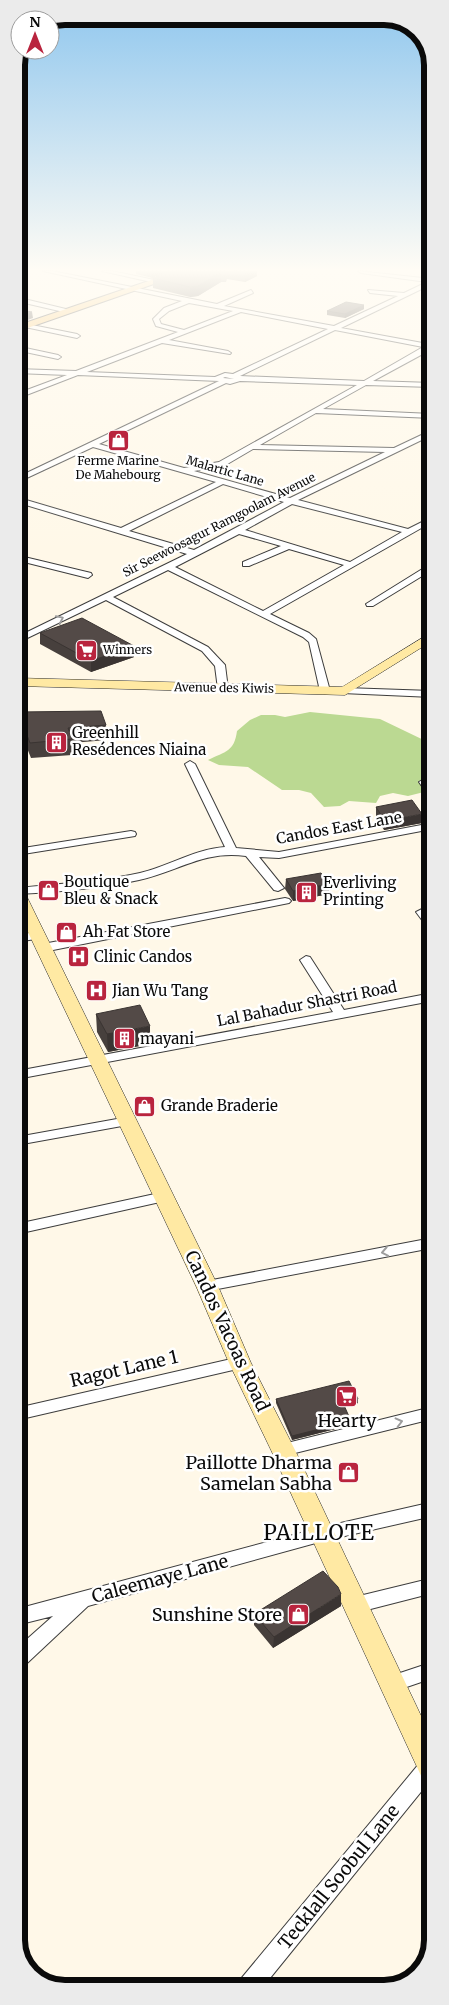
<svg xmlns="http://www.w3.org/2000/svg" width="449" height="2005" font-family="Merriweather,serif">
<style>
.forest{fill:#bbd992}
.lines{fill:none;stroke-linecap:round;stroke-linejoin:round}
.street-casing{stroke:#3d3d3d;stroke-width:2}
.secondary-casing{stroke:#2c2c2c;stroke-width:1}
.primary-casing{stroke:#1b1b1b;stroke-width:2}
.street{fill:#fff;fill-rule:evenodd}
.secondary{fill:#ffe9a3;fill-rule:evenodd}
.primary{fill:#f8c05e;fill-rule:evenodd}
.wall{fill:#47403d}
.shaded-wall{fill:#3a3432}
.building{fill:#534a47;stroke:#3a3432}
.oneway{stroke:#9d9d9d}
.labels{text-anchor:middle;stroke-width:5;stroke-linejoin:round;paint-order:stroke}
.far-poi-label{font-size:12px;fill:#0a0a0a;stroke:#fff}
.far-street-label{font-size:12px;fill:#0a0a0a;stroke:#fff}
.poi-label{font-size:15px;fill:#0a0a0a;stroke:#fff;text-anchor:start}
.street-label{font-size:15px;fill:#0a0a0a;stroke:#fff}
.near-street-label{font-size:18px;fill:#0a0a0a;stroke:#fff}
.near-poi-label{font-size:18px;fill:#0a0a0a;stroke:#fff;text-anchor:end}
.near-quarter-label{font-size:21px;letter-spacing:1px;fill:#0a0a0a;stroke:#fff}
.rim{fill:none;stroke:#0a0a0a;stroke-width:6}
</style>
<rect width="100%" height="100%" fill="#fff8e8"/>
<path class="forest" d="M310,712L380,719L432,744V790L408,796L393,793L380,796L376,803L349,801L340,806L324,807L311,793L299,790H282L248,767L219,765L208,760C226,751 234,752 237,731L250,720L261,715H275L285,717Z"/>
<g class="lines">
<defs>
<path id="street" d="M43,271H52L217,304L251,290L253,293L224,306L334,326L398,296L370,293L368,290L404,293L427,282L361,273L358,271L432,279V284L341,328L428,344L432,343V349L373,381L432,383V387L366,385L323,409L432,414V418L316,413L260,445L394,448L432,430V435L298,500L408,529L432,517V522L270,614L309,633L316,639L330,691L328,693L325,694L320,691L309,642L303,637L168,570L113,597L208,647L225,665L228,689L226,691H220L218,689L215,666L202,651L106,600L17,643V637L187,554L16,502V497L121,528L216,482L93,447L16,483V478L219,381L78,375L16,399V394L67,375L16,373V369L76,371L178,332L156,326L153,319L164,308L182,301ZM189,303L233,311L184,330L161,324L159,319L169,311ZM241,312L328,329L233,374L225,373L215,377L87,372L162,343L230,354L231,353L228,351L169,340ZM335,330L423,347L364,381L240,376ZM225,377L234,379L223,378ZM240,381L357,385L219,462L184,468L99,444L226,383L230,384ZM253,449L385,452L290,498L194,471L224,466ZM223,484L284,502L194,550L129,531ZM292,504L402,532L350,562L245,530ZM239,534L281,546L243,562V566H249L289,549L344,565L263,611L175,567Z
M102,271H112L159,281L156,283Z
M16,297L70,310L71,311L68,313L16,301Z
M27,324L77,334L80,336L77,338L25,327V325Z
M16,346L58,355L61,357L58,359L16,350Z
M16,555L91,573L92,575L88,578L16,560Z
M432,563V570L373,606H367L366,604Z
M345,688L432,691V697L342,693L340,691Z
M190,761L195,764L236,848L279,852L432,823V829L279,858L259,857L284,888L278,891L274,890L246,856C204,850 179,871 139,880C99,889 57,892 17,894V888C58,884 100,882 140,873C169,866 195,849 225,847L185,764Z
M424,779C433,781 432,789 432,796L428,795L419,782Z
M131,831L135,832L136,834L135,836L17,855V849Z
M285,898L289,899L291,901L289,903L43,952L37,948L43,944Z
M422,909C432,911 432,920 432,928H428L416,912Z
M37,931L41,932L43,935L41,938L17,942V936Z
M306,956L310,957L344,1010L432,993V1001L17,1079V1071L333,1012L300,960Z
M128,1117L133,1118L135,1121L133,1124L17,1145V1137Z
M164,1192L169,1194L171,1197L169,1200L17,1234V1224Z
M432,1238V1248L207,1291L202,1290L199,1286L202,1282L207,1281Z
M240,1357L246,1359L248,1363L246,1367L17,1420V1408Z
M432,1407V1419L283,1456L277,1455L275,1450L277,1445L283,1444Z
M433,1502V1516L323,1541L88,1606L24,1666L17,1668V1648L53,1616L17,1625V1609L323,1527Z
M433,1578V1593L355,1613L349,1610L346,1605L349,1600L355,1597Z
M433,1662V1678L392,1692L385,1690L383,1684L385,1678Z
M430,1756L433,1757V1777L262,1988H237L240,1980L423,1759Z"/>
<path id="secondary" d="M432,632V641L345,695L17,686V678L342,687Z
M17,888L23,890L25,893L218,1286L251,1363L295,1450L433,1741V1784L423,1780L271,1450L229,1363L196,1286L17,909Z"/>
<path id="primary" d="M178,271H191L16,332V326Z"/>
</defs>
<use href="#street" class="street-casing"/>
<use href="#secondary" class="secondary-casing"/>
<use href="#primary" class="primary-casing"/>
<use href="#street" class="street"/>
<use href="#secondary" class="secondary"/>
<use href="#primary" class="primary"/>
</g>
<path class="wall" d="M136,271H257V276L245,282L227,279L226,282H221L198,296L190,297L153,288V278L156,277V276L152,278L136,274Z
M364,305V309L345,318L327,315V311Z
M432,306V318L423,317L424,310Z
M40,633L134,646V657L91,672L40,644Z
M18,712L106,725L107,740L72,743V755L31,758L19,728Z
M376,807L422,823L384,830L376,817Z
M286,879L329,884V894L293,901L285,889Z
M96,1014L150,1044L108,1052L97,1032Z
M276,1399L358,1403L344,1407L351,1421V1425L292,1440L276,1403Z
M341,1606L273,1648L254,1625V1614Z"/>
<path class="shaded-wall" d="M161,271H170L156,275V276L152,278V274Z
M249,271H257V276L245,282V272Z
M221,272V282L198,296L190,297V287Z
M364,305V309L345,318V314Z
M32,312L33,318L16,324V318Z
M134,646V657L91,672V661Z
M422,814V823L384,830L385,821Z
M329,884V894L293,901V891Z
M25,951V958L17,960V953Z
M150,1026V1044L108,1052L107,1034Z
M358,1399V1403L343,1407V1403Z
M351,1421V1425L292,1440V1436Z
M341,1594V1606L273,1648L274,1637Z"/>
<path class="building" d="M139,271H161L152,274Z
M170,271H227L226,273L221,272L198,286L190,287L153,278L159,276L156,275Z
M234,271H249L245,272Z
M346,302L364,305L345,314L327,311Z
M432,306V312L424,310Z
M16,309L32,312L16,318Z
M82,618L134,646L91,661L40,633Z
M101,711L106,725L68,728L72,739L30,743L18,712Z
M412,800L422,814L385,821L376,807Z
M321,873L329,884L293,891L286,879Z
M17,938H18L25,951L17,953Z
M140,1005L150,1026L107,1034L96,1014Z
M349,1381L358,1399L343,1403L351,1421L292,1436L276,1399Z
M323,1571L338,1587L341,1594L274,1637L254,1614Z"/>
<defs><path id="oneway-chevron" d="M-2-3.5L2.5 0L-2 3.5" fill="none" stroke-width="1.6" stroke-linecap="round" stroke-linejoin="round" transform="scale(1.25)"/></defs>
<g class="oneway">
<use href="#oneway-chevron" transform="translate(60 619) rotate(-26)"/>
<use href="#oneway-chevron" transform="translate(385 1252) rotate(169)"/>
<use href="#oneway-chevron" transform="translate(399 1422) rotate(-14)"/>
</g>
<linearGradient id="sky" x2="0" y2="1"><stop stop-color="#90c7ee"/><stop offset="0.49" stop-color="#fffcf5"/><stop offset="1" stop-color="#fffcf5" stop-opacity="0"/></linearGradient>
<rect width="449" height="551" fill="url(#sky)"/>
<defs>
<symbol id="shop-square" viewBox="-11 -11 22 22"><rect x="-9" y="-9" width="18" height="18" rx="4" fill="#b9243e" stroke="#fff"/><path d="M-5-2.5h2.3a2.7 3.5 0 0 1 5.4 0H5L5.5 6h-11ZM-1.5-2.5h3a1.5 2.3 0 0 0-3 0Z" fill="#fff"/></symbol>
<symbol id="supermarket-square" viewBox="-11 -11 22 22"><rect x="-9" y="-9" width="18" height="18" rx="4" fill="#b9243e" stroke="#fff"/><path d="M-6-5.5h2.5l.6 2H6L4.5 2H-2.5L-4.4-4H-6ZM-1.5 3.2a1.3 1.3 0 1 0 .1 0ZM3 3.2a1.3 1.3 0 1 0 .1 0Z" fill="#fff"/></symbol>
<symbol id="building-square" viewBox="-11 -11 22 22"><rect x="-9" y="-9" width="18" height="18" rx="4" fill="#b9243e" stroke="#fff"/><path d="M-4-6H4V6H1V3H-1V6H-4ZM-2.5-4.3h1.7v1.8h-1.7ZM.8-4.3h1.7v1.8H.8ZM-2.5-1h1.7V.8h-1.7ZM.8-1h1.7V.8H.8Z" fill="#fff"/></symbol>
<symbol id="hospital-square" viewBox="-11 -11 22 22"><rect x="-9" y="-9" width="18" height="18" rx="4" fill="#b9243e" stroke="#fff"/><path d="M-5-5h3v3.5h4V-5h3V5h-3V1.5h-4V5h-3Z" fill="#fff"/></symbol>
</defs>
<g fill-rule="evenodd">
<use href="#shop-square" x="106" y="428" width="25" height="25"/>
<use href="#supermarket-square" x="74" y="638" width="25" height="25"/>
<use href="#building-square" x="44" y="730" width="25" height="25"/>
<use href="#shop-square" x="36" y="878" width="25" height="25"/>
<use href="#building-square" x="294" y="880" width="25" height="25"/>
<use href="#shop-square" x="54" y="920" width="25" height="25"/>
<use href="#hospital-square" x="66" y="944" width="25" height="25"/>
<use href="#hospital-square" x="84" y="978" width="25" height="25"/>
<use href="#building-square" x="112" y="1026" width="25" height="25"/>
<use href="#shop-square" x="132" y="1094" width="25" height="25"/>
<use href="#supermarket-square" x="334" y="1384" width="25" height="25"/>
<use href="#shop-square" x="336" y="1460" width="25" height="25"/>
<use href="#shop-square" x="286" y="1602" width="25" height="25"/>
</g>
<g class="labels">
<g class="far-poi-label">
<text x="118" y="465">Ferme Marine<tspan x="118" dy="14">De Mahebourg</tspan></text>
<text x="103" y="654" text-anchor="start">Winners</text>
</g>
<g class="far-street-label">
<text transform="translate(225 471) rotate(16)" y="4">Malartic Lane</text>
<text transform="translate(219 525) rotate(-27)" y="4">Sir Seewoosagur Ramgoolam Avenue</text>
<text transform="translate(224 688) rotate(1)" y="4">Avenue des Kiwis</text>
</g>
<g class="poi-label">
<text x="72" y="738">Greenhill<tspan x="72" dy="17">Resédences Niaina</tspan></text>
<text x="64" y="887">Boutique<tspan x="64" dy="17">Bleu &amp; Snack</tspan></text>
<text x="323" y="888">Everliving<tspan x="323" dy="17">Printing</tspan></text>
<text x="83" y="937">Ah Fat Store</text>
<text x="94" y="962">Clinic Candos</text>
<text x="112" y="996">Jian Wu Tang</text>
<text x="140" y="1044">mayani</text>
<text x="161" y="1111">Grande Braderie</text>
</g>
<g class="street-label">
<text transform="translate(339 828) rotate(-10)" y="5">Candos East Lane</text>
<text transform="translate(307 1004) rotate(-11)" y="5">Lal Bahadur Shastri Road</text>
</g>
<g class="near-street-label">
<text transform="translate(227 1331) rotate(65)" y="6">Candos Vacoas Road</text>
<text transform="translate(124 1369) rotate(-13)" y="6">Ragot Lane 1</text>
<text transform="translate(160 1579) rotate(-15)" y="6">Caleemaye Lane</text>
<text transform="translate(339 1877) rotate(-51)" y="6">Tecklall Soobul Lane</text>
</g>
<g class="near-poi-label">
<text x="347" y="1427" text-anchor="middle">Hearty</text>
<text x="332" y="1469">Paillotte Dharma<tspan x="332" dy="21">Samelan Sabha</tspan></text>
<text x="282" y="1621">Sunshine Store</text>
</g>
<g class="near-quarter-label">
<text x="319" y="1540">PAILLOTE</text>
</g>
</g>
<path d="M0 0H449V2005H0ZM65 25H384A40 40 0 0 1 424 65V1940A40 40 0 0 1 384 1980H65A40 40 0 0 1 25 1940V65A40 40 0 0 1 65 25Z" fill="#ebebeb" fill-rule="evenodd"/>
<path class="rim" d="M65 25H384A40 40 0 0 1 424 65V1940A40 40 0 0 1 384 1980H65A40 40 0 0 1 25 1940V65A40 40 0 0 1 65 25Z"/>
<g transform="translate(35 35)"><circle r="24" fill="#ffffff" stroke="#9d9d9d"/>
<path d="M0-4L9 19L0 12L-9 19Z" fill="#b9243e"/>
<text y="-8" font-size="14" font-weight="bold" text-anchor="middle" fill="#0a0a0a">N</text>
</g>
</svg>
